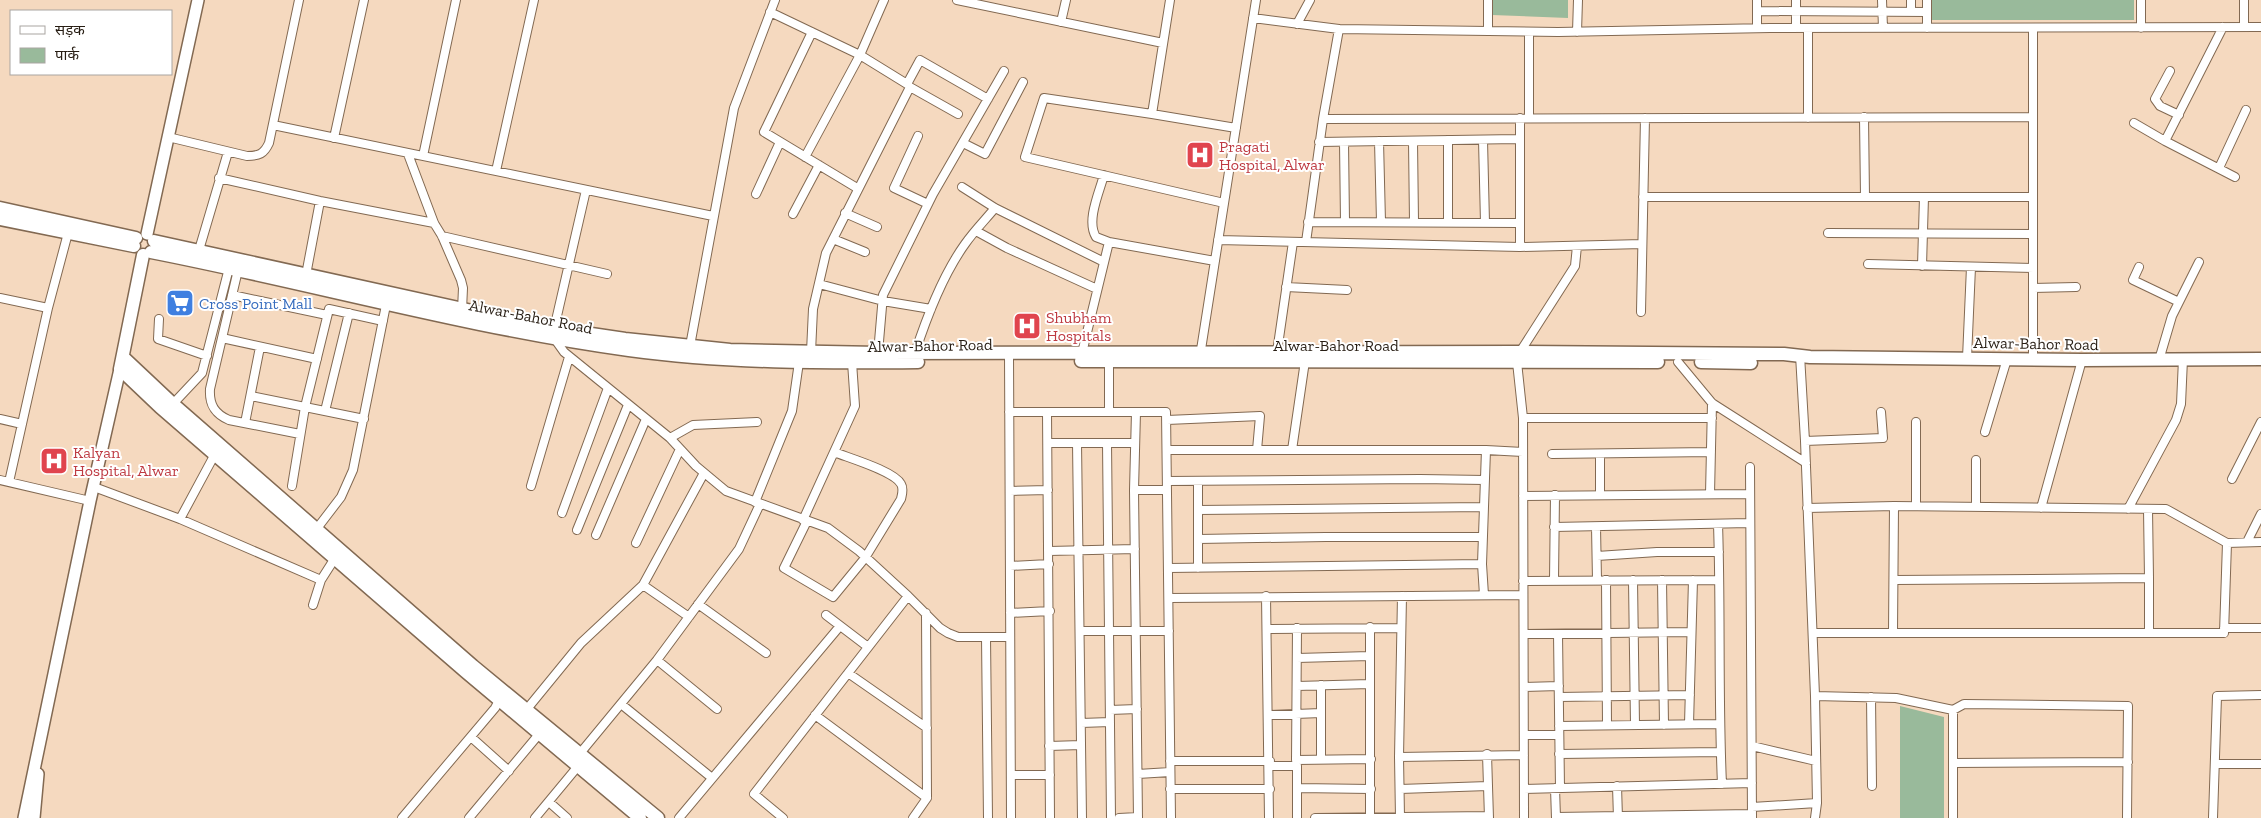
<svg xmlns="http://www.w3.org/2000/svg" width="2261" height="818" font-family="'Zilla Slab','Noto Sans Devanagari',serif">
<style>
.green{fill:#99ba9b}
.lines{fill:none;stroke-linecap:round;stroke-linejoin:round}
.street-casing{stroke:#826952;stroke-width:10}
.secondary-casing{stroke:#826952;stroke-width:14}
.primary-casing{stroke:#826952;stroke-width:15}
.street{stroke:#fff;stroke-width:8}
.secondary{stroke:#fff;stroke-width:11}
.primary{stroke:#fff;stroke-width:12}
.labels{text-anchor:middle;stroke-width:4;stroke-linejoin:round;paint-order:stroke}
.health-label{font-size:16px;fill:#be3a42;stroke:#fff;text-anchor:start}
.shop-label{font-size:16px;fill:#366cbe;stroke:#fff;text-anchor:start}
.street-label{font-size:16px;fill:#271d13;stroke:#fff}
</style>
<rect width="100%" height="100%" fill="#f5d9bf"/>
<path class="green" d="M1493,0H1568V18L1492,15Z
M1932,0H2134V20H1932Z
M1900,706L1944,717V818H1900Z"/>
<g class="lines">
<defs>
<path id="street" d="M957,0L1163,43
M1170,0L1152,114L1236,128
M1488,0V31
M1757,0V28
M1882,0L1883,28
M1927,0V28
M2141,0V28
M2244,0V27
M1757,11L1927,12
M770,12L860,55L907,84L920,60L988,99
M1911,12V0
M1253,18L1339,29L1558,32L1770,28L2261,27
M1061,22L1066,0
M1297,24L1310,0
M2223,27L2165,141L2235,177
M1796,28V0
M1808,28V118
M2033,28V359
M812,32L764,132L857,188
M1577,32L1578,0
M2170,71L2155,99L2160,106L2179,115
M1152,114L1044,98L1025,157L1224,203
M1864,117L1865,197
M1529,118V32
M1323,119L2033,117
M2134,123L2165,141
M273,125L713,216
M918,136L894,188L928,204
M168,137L247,156C259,156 264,154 269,143L299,0
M334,138L364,0
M1448,140V222
M1483,140L1485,223
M1379,141L1381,222
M1413,141L1414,222
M1319,142L1518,139
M1344,142L1345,222
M963,143L985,154L1023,82
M408,154L434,223L442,236L461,280L463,288L462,310
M423,156L456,0
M805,157L860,55L884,0
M2219,168L2246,110
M496,171L534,0
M219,178L320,201L434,223
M962,187L995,208L1104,262
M756,194L780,142
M1643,197H2033
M845,213L877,227
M793,214L819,165
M1308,222L1519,223
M976,231L1007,248L1097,289
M1828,233L2033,234
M442,236L607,274
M833,239L865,252
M1218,240L1520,247L1642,244
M1109,242L1215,261
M1306,242L1323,119L1339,29
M1520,247V118
M199,250L228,152
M1868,264L2033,268
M1922,266L1924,197
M2139,267L2133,280L2179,302
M238,270L210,389C209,405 215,414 229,420L300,434
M306,275L320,201
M819,284L883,301L931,309
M1286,287L1347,290
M2033,288L2076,287
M232,295L327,315
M0,298L48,308
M1641,312L1645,118
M159,319L158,339L207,356
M554,329L586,190
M222,338L317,359
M554,338L564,352L670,438L696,466L726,491L828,528L859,551L908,596L940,628L948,633L958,637H1010
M690,346L734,108L775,0
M811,352L813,309L826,253L910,87L958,114
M1277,352L1293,242
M878,353L883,295L933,194L1004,71
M915,353C927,316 942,276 965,244C974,231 985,220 995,208
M1009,353L1011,818
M1082,353L1109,242L1096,237C1086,221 1099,193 1104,175
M1800,355L1805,441L1815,696L1896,698L1953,710V818
M1200,356L1256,0
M1967,358L1971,267
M2159,360L2172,316L2199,262
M1678,362L1712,403L1806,463
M251,396L364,419
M170,407L202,373L229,268
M325,411L349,313
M1009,412H1166L1171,818
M1047,412L1050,818
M1109,412V362
M1136,412L1134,490L1138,818
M1523,418H1712
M0,419L22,424
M1167,420L1260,416L1257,450
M245,423L260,347
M1985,432L2007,359
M670,438L693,425L757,422
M1805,441L1883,438L1881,412
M1048,443H1135
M1077,443L1082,818
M1107,443L1111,818
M1167,450H1486L1523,452
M1292,450L1305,361
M1552,454L1711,452
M1976,460V507
M1750,467L1752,818
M2232,479L2261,422
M0,480L90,501
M1167,481L1420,479L1485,480
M9,482L48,308L68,233
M292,486L305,407L329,309L383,321
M531,486L569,357
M94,487L180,519L321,580
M1134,490H1167
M1010,491L1048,490
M1710,494L1712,403
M1600,495V454
M1523,496L1750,494
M755,502L792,411L799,362
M1916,506V422
M1807,508L1894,506L2166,509L2227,543
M2041,508L2082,360
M2128,509L2176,420L2181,404L2183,359
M2148,509L2149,578
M1198,510L1484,507
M562,513L608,388
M180,519L215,454
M803,520L855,406L852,362
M807,521L784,568L833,597L865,558L901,499C902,494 904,489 901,484C894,471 849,458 834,452
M1718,524C1721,610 1718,697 1722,784
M1554,527L1749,523
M1596,527L1597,580
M577,530L628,405
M315,531L341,497L353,470L387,300
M596,535L646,419
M1198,539L1326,537H1483
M2247,542L2261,514
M636,543L680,449
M1049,551L1135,549
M1597,556L1657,552H1719
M1010,566L1049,564
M1168,568L1482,564
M1198,568V482
M1554,580L1555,495
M1606,580L1607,725
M1633,580L1635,725
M1662,580L1664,725
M1894,580L2149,578V633
M1523,581L1719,580
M643,585L689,617
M1484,595L1482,564L1486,450
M1266,596L1269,818
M1169,598L1523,595
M698,604L766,653
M313,605L321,580L335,558
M1010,613L1050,611
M826,615L868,647
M1297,628L1296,760L1371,759
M2224,628H2261
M1267,629L1401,628
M1080,631H1169
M1813,633H2224L2227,543L2261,542
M1893,633L1894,506
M1524,634L1691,632
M1558,634L1560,788
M986,637L988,818
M1297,658L1370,656
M657,660L717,709
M848,673L927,728
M1297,686L1370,684
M1524,687L1559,686
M1815,696L1817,803L1815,818
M1559,697L1690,695
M1871,697L1872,786
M621,704L712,778
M527,709L581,643L643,585L704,473
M1110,710L1137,709
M1953,710L1964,704L2128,706L2127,818
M815,715L927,798
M1269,715L1321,713
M1081,723L1110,722
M1689,724L1693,580
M1559,726L1719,724
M1524,735H1559
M471,737L509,771
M1049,746L1081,745
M1752,746L1816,761
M1487,754L1489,818
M1559,754L1720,752
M577,757L657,660L739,549L760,504
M1399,757L1524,755
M1321,759V685
M1170,761H1270
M1953,763L2128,762
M2215,764H2261
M1270,766H1297V818
M1138,774L1170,772
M1011,775H1050
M1617,786L1618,818
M1298,788L1371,789
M1555,788L1556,818
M1170,789H1270
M1400,789L1488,786
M1524,789L1752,783
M549,802L567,818
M1752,807L1817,803
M1370,817V627
M1400,817L1399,757L1402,596
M1556,817L1752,814
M402,818L495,708L500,699
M469,818L540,733
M535,818L579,765
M679,818L840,626
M783,818L754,794L908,596
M913,818L927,798L926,613
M1119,818L1138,817
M1315,818L1489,816
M1524,818L1523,418L1517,362L1520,352L1575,266L1577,246
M2213,818L2217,696L2261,695"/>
<path id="secondary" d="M147,234L198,0
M24,818L90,501L120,369
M34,818L38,774"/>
<path id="primary" d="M0,208L136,238
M0,219L134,246
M154,241L544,327L625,339L730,350L878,353L1520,352L1784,354L1810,357L2082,360L2261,359
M151,252C310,283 468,328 629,350C725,363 822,363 918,362
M143,255L120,369L160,407L466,672L640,818
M123,357L173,404L473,666L658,818
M1081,361L1658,362
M1701,362L1751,363"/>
</defs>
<use href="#street" class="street-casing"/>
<use href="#secondary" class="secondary-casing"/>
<use href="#primary" class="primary-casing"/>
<use href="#street" class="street"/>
<use href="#secondary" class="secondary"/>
<use href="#primary" class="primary"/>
</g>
<defs>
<symbol id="hospital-square" viewBox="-11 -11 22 22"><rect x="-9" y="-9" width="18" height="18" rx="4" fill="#e0444e" stroke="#fff"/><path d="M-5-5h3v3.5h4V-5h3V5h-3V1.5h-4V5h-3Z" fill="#fff"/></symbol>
<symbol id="supermarket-square" viewBox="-11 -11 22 22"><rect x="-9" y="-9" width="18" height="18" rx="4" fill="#3f7fe0" stroke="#fff"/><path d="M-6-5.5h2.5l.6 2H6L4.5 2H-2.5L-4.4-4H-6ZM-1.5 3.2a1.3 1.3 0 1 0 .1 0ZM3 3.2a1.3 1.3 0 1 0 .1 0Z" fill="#fff"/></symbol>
</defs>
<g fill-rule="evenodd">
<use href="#hospital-square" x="1184" y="139" width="32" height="32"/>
<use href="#supermarket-square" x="164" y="287" width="32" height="32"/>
<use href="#hospital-square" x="1011" y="310" width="32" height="32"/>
<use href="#hospital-square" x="38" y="445" width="32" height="32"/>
</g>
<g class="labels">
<g class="health-label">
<text x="1219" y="152">Pragati<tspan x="1219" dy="18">Hospital, Alwar</tspan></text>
<text x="1046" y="323">Shubham<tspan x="1046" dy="18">Hospitals</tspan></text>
<text x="73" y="458">Kalyan<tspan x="73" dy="18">Hospital, Alwar</tspan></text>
</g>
<g class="shop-label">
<text x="199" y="309">Cross Point Mall</text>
</g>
<g class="street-label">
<text transform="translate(531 316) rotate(11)" y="6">Alwar-Bahor Road</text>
<text transform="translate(2036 343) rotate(1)" y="6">Alwar-Bahor Road</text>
<text transform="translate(930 345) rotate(-1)" y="6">Alwar-Bahor Road</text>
<text x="1336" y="351">Alwar-Bahor Road</text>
</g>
</g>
<rect x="10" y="10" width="162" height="65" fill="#ffffff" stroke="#a9a5a1"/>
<rect x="20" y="26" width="25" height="8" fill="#ffffff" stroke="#a9a5a1"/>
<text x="55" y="35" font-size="15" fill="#271d13">सड़क</text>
<rect x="20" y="48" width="25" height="15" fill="#99ba9b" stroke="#a9a5a1"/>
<text x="55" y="60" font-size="15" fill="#271d13">पार्क</text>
</svg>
